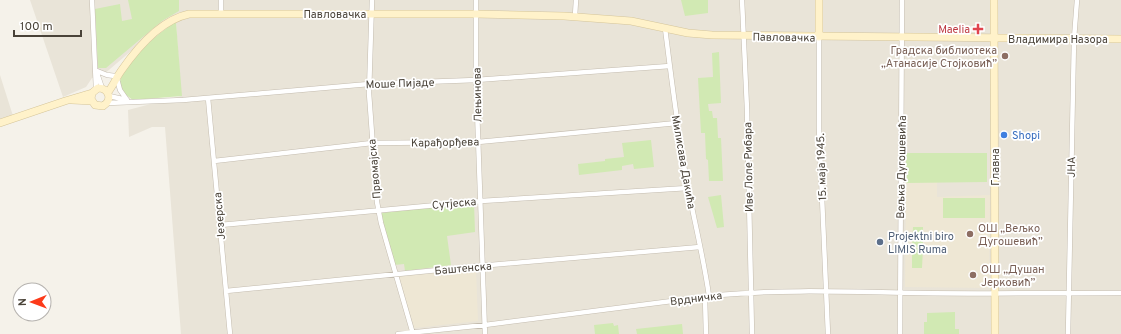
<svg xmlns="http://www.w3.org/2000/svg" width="1121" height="334" font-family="Overpass,sans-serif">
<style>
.residential{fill:#e9e4d8}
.education{fill:#eee7d4}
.green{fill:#d1e9b3}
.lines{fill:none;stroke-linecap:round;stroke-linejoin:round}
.street-casing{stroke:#c4bcaf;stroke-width:5.5}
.secondary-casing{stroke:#d5c59a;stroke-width:8}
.street{stroke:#fff;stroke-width:4.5}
.secondary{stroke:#fff2ca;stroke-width:7}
.health-dot{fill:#e0444e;stroke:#fff;stroke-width:1.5}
.education-dot{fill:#8d6e63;stroke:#fff;stroke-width:1.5}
.shop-dot{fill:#3f7fe0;stroke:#fff;stroke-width:1.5}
.service-dot{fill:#5c6f8a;stroke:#fff;stroke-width:1.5}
.labels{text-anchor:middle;stroke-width:3.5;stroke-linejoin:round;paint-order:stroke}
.street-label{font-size:11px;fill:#494238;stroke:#fff}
.health-label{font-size:11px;fill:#be3a42;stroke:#fff;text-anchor:end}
.education-label{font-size:11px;fill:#785e54;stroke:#fff;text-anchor:start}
.shop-label{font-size:11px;fill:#366cbe;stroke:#fff;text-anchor:start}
.service-label{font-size:11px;fill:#4e5e75;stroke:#fff;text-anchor:start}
</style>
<rect width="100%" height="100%" fill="#f5f2ea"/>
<path class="residential" d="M30,0H1121V334H181L165,127H152L129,137L128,110L181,96L176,22H165L103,75L92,78L86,87L63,97Z
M0,75L13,116L0,120Z"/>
<path class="education" d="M937,182V197L990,195L989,288L905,287L906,183Z
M476,269L478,321L414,328L398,275Z"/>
<path class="green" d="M128,0H179V11L162,21L106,68H98L95,9L120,4L122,21L132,19Z
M681,0H708V13L685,16Z
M176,22L182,96L133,100C127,96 120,91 120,83C120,66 161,30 176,22Z
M719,52L721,103L708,104L709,111H712L713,118H717L718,138H721L723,181H709L708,160L706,159L705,133H701L698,78L713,77L712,53Z
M651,140L654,167L634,169L633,164L622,166V170L579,175L578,164L605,161V159L624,157L622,143Z
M906,153H987V182L906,183Z
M721,195L724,227L717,228L708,197Z
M943,198H985V218H943Z
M474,203L475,232L447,236L451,265L405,271L404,264L394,265L380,213Z
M913,227H923V247H912Z
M912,248H923L922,268H912Z
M955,312V329H959V334H924V322H927V313Z
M613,323L614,326L618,325L619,334H595L594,325Z
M682,324L683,334H637L636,329Z"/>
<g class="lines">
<defs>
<path id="street" d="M92,0L96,89
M221,0V14
M372,0L369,93L377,202L381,223L413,334
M476,0V80L485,334
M742,0L747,109L752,334
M575,16L576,0
M665,28C672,82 678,135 688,188C695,224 704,260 709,296
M819,37V128L828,334
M97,71L107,75L115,76
M97,73L102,88
M117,79L120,90L127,100
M109,96L127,100
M208,98L230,334
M108,103L183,100L369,84L476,80L670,66
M214,161L372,143L478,142L677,123
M220,225L481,201L688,188
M226,291L479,266L700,247
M705,297L706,334
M398,334L485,325L719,295C785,289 852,292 918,293C986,294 1053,293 1121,293
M900,334L902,0
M1068,334L1074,39L1077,0"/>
<path id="secondary" d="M819,0V37
M994,0L995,334
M108,92C113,86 116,78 121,71C137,48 160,20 189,14H476L564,16L631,21L688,33L712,35L1121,39
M72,100L92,101
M0,123L65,101L92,93L98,88C109,88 113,100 103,106L95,105L91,99L92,93"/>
</defs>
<use href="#street" class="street-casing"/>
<use href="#secondary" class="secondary-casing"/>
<use href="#street" class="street"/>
<use href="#secondary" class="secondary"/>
</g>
<path class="health-dot" d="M976 23h4v4h4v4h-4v4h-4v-4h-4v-4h4z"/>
<g class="education-dot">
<circle cx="1005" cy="56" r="4"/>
<circle cx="970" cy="234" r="4"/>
<circle cx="973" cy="275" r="4"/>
</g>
<circle class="shop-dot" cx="1004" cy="135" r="4"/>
<circle class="service-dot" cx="880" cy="242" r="4"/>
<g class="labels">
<g class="street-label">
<text x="335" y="18">Павловачка</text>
<text transform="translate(784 37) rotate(1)" y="4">Павловачка</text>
<text x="1058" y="43">Владимира Назора</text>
<text transform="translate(400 83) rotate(-2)" y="4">Моше Пијаде</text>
<text transform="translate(477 95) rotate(-91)" y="4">Лењинова</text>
<text transform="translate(445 142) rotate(-1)" y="4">Карађорђева</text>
<text transform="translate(684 162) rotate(80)" y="4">Милисава Дакића</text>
<text transform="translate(748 167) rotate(-91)" y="4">Иве Лоле Рибара</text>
<text transform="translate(821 167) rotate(-92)" y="4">15. маја 1945.</text>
<text transform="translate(901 167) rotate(-89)" y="4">Вељка Дугошевића</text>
<text transform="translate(995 167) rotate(-90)" y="4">Главна</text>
<text transform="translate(1071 167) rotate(-89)" y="4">ЈНА</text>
<text transform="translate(374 169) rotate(-95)" y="4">Првомајска</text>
<text transform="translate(454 203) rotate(-5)" y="4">Сутјеска</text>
<text transform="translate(219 216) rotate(-95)" y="4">Језерска</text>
<text transform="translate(463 268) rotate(-5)" y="4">Баштенска</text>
<text transform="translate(696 298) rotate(-7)" y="4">Врдничка</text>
</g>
<g class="health-label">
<text x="970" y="33">Maelia</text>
</g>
<g class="education-label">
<text x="997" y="54" text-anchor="end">Градска библиотека<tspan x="997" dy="13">„Атанасије Стојковић”</tspan></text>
<text x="978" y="232">ОШ „Вељко<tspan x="978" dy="13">Дугошевић”</tspan></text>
<text x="981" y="273">ОШ „Душан<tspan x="981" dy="13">Јерковић”</tspan></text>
</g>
<g class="shop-label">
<text x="1012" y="139">Shopi</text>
</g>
<g class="service-label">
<text x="888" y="240">Projektni biro<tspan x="888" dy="13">LIMIS Ruma</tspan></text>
</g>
</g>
<g transform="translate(32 302) rotate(269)"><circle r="19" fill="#ffffff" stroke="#b6b3af"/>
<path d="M0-3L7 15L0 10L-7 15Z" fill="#fc3a1a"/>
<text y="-6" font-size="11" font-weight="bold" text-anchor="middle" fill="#494238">N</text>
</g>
<path d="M14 30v6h67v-6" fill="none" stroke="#494238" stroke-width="2"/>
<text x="20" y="30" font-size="12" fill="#494238" stroke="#ffffff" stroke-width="3" paint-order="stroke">100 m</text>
</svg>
